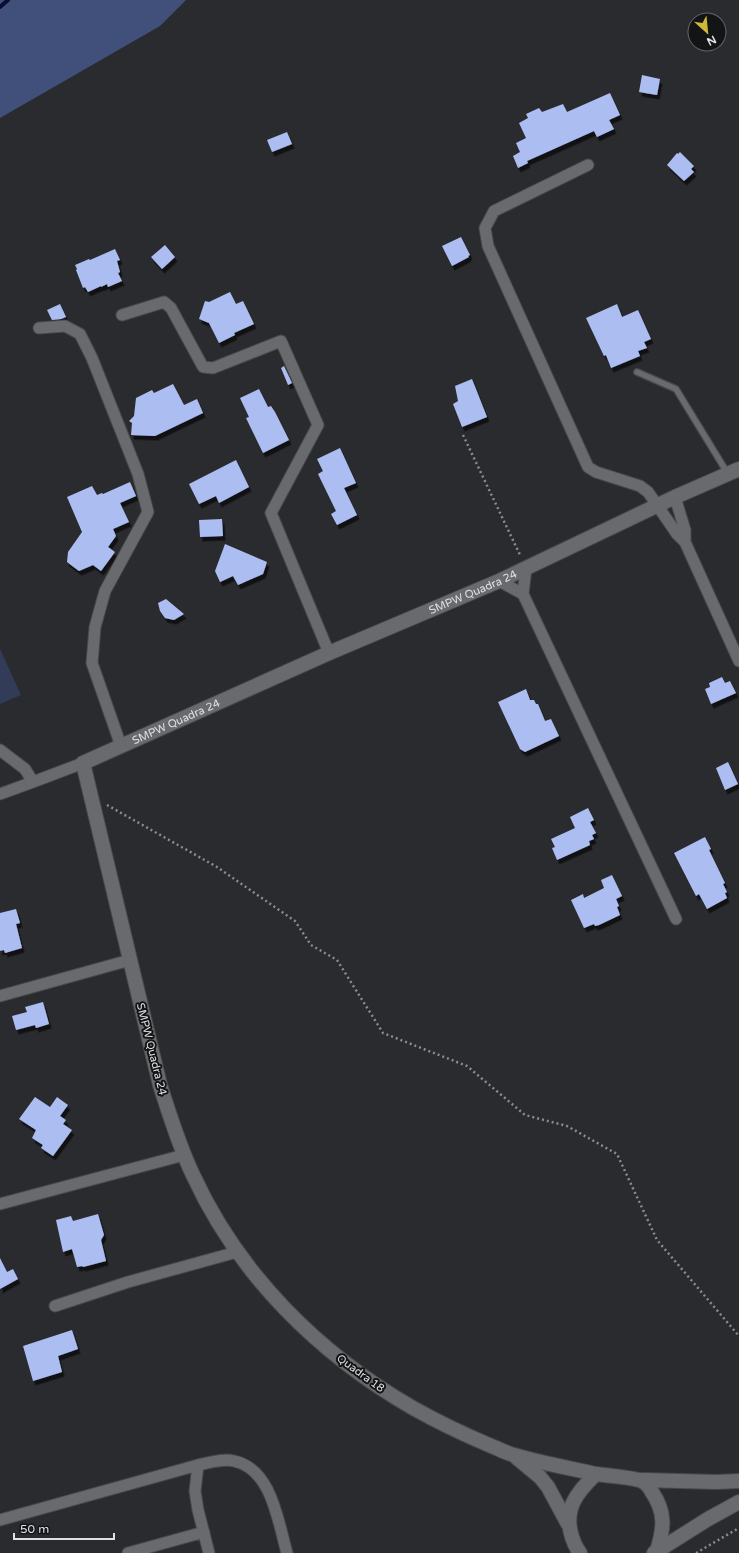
<svg xmlns="http://www.w3.org/2000/svg" width="739" height="1553" font-family="'Varela Round',sans-serif">
<style>
.green{fill:#323c58}
.forest{fill:#414f7b}
.lines{fill:none;stroke-linecap:round;stroke-linejoin:round}
.stream{stroke:#070d33;stroke-width:4}
.building{fill:#acbef1;filter:url(#shadow)}
.service-casing{stroke:#48494c;stroke-width:8}
.minor-casing{stroke:#48494c;stroke-width:13}
.tertiary-casing{stroke:#48494c;stroke-width:16}
.path{stroke:#8b8c8f;stroke-width:2.5;stroke-dasharray:2 3;stroke-linecap:butt}
.service{stroke:#696a6e;stroke-width:5.5}
.minor{stroke:#696a6e;stroke-width:11}
.tertiary{stroke:#696a6e;stroke-width:14}
.labels{text-anchor:middle;stroke-width:4;stroke-linejoin:round;paint-order:stroke}
.street-label{font-size:11px;fill:#e0e1e3;stroke:#131415}
</style>
<defs>
<filter id="shadow"><feDropShadow dx="2.5" dy="4.5" stdDeviation="0" flood-color="#0009"/></filter>
</defs>
<rect width="100%" height="100%" fill="#2a2b2f"/>
<path class="green" d="M0,649L21,695L0,704Z"/>
<path class="forest" d="M0,0H186L160,26L0,118Z"/>
<g class="lines">
<path class="stream" d="M0,7L8,0"/>
</g>
<path class="building" d="M642,75L660,79L657,95L639,92Z
M610,93L620,115L609,120L614,129L597,137L594,131L527,161L528,163L518,168L513,156L520,152L516,143L526,138L519,123L528,118L526,114L539,108L542,112L563,104L567,112Z
M287,132L292,144L272,152L267,140Z
M680,152L694,166L691,169L694,172L684,181L667,165L677,153L678,154Z
M461,237L470,255L468,256L469,257L452,266L442,246Z
M165,245L175,257L162,269L151,257Z
M115,249L120,260L117,261L120,272L118,273L122,281L108,287L107,284L101,287V286L88,292L85,287L83,288L76,270L77,269L75,265L89,259L90,260Z
M230,292L236,304L243,301L254,324L234,333L235,335L219,343L209,323L199,319L205,301L209,302Z
M60,304L66,317L61,319L52,320L47,310Z
M617,304L622,317L638,310L651,339L644,342L647,348L638,351L640,356L611,368L606,355L604,356L586,318Z
M284,366L292,383L288,385L281,368Z
M472,379L487,417L462,427L453,404L458,401L455,386Z
M173,384L184,405L197,399L203,413L155,436L131,435L132,423L129,421L134,416L136,398L152,390L154,393Z
M259,389L268,407L271,406L275,412L289,440L263,453L246,418L249,417L240,398Z
M340,448L356,483L344,488L357,515L337,525L331,514L336,511L318,474L323,471L317,459Z
M236,460L249,487L219,503L216,496L199,504L189,484Z
M130,482L136,496L120,503L129,522L113,529L116,536L108,547L115,552L101,571L93,565L79,571L67,562L68,552L82,532L67,497L92,486L97,495L102,493L103,494Z
M222,519L223,536L200,537L199,520Z
M225,544L267,562L263,574L238,585L233,576L220,582L215,571Z
M166,599L184,614L174,620L165,618L160,611L158,603Z
M722,677L725,683L730,681L736,693L711,704L705,689L710,687L709,683Z
M526,689L530,700H534L536,704H538L545,721L551,719L559,736L525,752L520,749L498,702Z
M728,762L738,784L725,790L716,768Z
M588,808L594,820L590,822L596,833L592,835L594,839L589,841L590,845L557,860L552,848L555,847L551,839L575,828L570,817Z
M705,837L711,849L709,850L725,883L723,884L727,892L725,893L727,898L707,909L699,894L696,896L674,853Z
M612,875L622,896L616,899L619,906L617,907L620,915L599,925L595,926L594,924L584,928L571,900L583,894L584,898L604,888L601,880Z
M16,909L20,923L16,924L22,948L5,953L4,950L0,951V913Z
M43,1002L49,1024L36,1028L35,1025L16,1030L12,1016L27,1012L25,1007Z
M35,1097L50,1107L57,1097L68,1105L60,1116L66,1120L63,1124L72,1130L53,1156L41,1148L43,1145L32,1138L36,1130L19,1119Z
M98,1214L104,1235L101,1240L106,1261L83,1267L82,1266L77,1267L72,1249L63,1252L56,1220L71,1216L73,1221Z
M0,1258L7,1272L13,1269L18,1279L0,1289Z
M72,1330L78,1349L58,1356L62,1372L33,1381L23,1346Z"/>
<g class="lines">
<defs>
<path id="service" d="M637,372L676,389L728,474"/>
<path id="minor" d="M588,165L494,211L485,228L488,246L588,467L596,472L640,486L648,492L677,534L685,542
M122,315L164,302L171,308L203,367L213,368L281,341L318,425L271,513L329,653
M39,328L65,326L80,334L92,358L138,474L148,512L105,591L95,627L92,663L121,746
M675,497L685,530V542L739,661
M526,568L523,594L676,919
M499,581L523,594
M0,750L25,769L33,782L83,763
M0,794L33,782
M0,996L130,960
M0,1204L184,1155
M55,1306L128,1282L237,1252
M198,1465L195,1491L198,1510L209,1553
M0,1520L198,1465C209,1463 223,1458 234,1461C272,1469 278,1522 287,1553
M128,1553L204,1532"/>
<g id="tertiary">
<path d="M516,1457L540,1477L548,1487L568,1524"/>
<path id="s1" d="M596,1474C569,1468 541,1463 514,1455C506,1453 497,1448 489,1445C463,1434 438,1422 413,1408C319,1354 239,1275 193,1175C179,1146 170,1116 160,1085L83,763L329,653L499,581L675,497L739,469"/>
<path d="M642,1480L717,1482L739,1481"/>
<path d="M580,1553C576,1548 574,1543 572,1537C563,1509 577,1492 596,1474C605,1475 636,1478 642,1481C646,1483 650,1488 652,1492C666,1513 664,1528 657,1551"/>
<path d="M654,1553L708,1519L739,1502"/>
</g>
</defs>
<use href="#service" class="service-casing"/>
<use href="#minor" class="minor-casing"/>
<use href="#tertiary" class="tertiary-casing"/>
<path class="path" d="M463,435L521,557
M107,805L217,867L295,921L311,945L337,960L383,1033L467,1066L525,1115L567,1126L617,1154L657,1240L739,1336
M696,1553L739,1528"/>
<use href="#service" class="service"/>
<use href="#minor" class="minor"/>
<use href="#tertiary" class="tertiary"/>
</g>
<g class="labels">
<g class="street-label">
<text dy="4" stroke="none"><textPath href="#s1" startOffset="1374">SMPW Quadra 24</textPath></text>
<text dy="4" stroke="none"><textPath href="#s1" startOffset="1050">SMPW Quadra 24</textPath></text>
<text transform="translate(152 1049) rotate(76)" y="4">SMPW Quadra 24</text>
<text transform="translate(361 1373) rotate(36)" y="4">Quadra 18</text>
</g>
</g>
<g transform="translate(707 32) rotate(153)"><circle r="19" fill="#131415" stroke="#656667"/>
<path d="M0-3L7 15L0 10L-7 15Z" fill="#cfb837"/>
<text y="-6" font-size="11" font-weight="bold" text-anchor="middle" fill="#e0e1e3">N</text>
</g>
<path d="M14 1533v6h100v-6" fill="none" stroke="#e0e1e3" stroke-width="2"/>
<text x="20" y="1533" font-size="12" fill="#e0e1e3" stroke="#131415" stroke-width="3" paint-order="stroke">50 m</text>
</svg>
